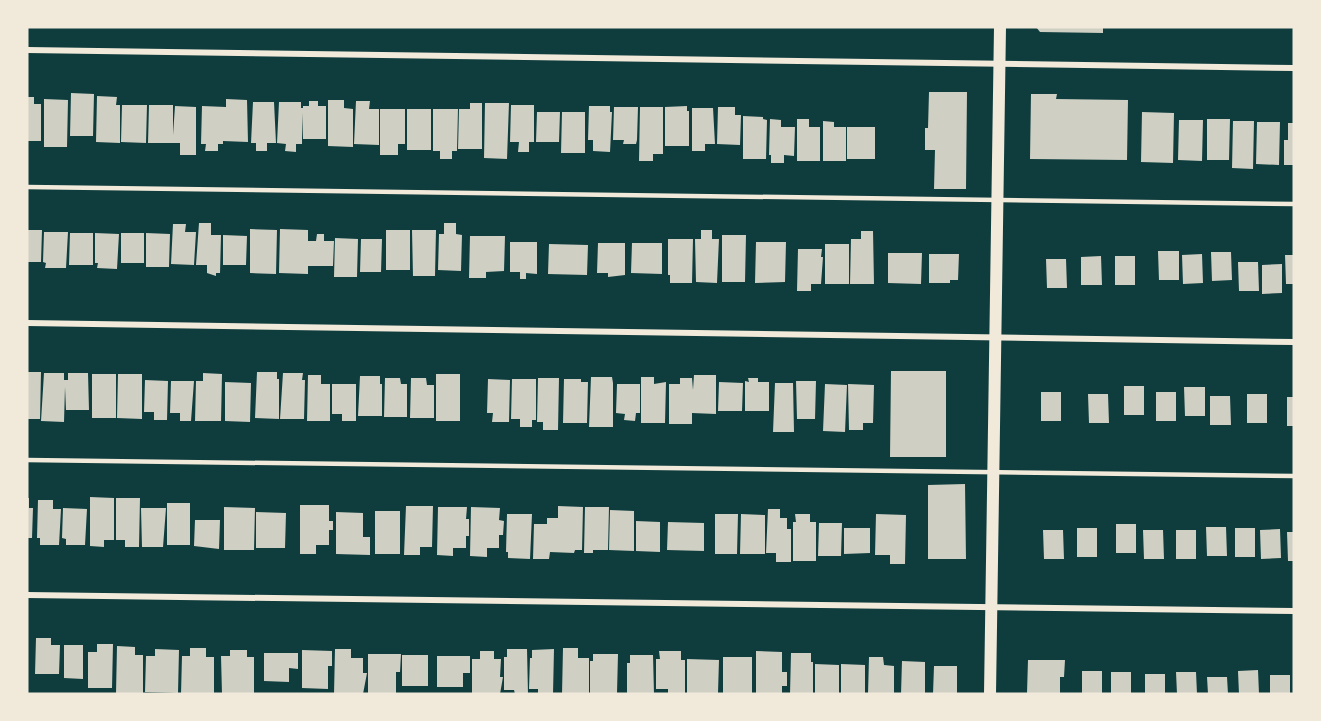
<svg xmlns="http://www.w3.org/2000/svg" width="1321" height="721" font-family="Manrope,sans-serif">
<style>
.building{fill:#cfcfc3}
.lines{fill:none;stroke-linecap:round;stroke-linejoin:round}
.service{stroke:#f1e9da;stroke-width:4.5}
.minor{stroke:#f1e9da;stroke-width:6}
.secondary{stroke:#f1e9da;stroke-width:12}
</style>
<rect width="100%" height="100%" fill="#0f3d3e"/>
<path class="building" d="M1036,27H1103V33L1040,32Z
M929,92H967L966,189H934L935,150H925V128H928Z
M71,93L94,94L93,136H70Z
M1031,94H1057L1056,99L1128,100L1127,160L1030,159Z
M97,96L117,97L116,105H120V143L96,142Z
M27,97H34V104H41V141H27Z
M44,99L68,100L67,147H44Z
M226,99L247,100L248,142L223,141V144H218V151H205L206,144H201L202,106L226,107Z
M328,100H344V108L353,109V147L328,146Z
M309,101H318V106H326V139H303L302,113V144H296V152L285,151L286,144L277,143L279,102H301V108H303V106H309Z
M356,101H370L369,109H379V145L354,144Z
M253,102H274L276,143H267V151H256V143H251Z
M470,103H482V149H458L459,109H470Z
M485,103H509L507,159L484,158Z
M122,105H147L146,143L121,142Z
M149,105H173V135L175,106L196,107V155H180V143H148Z
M511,105H534V142H529V152H518L519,142H510Z
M589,106H610V112H612L610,152L593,151V140H588Z
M687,106V111H689V146H665V107Z
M614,107H638L637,140L636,144H623L624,140H613Z
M640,107H663V154H653V161H639Z
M718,107H735V115H741L740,145L717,144Z
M692,108H713L715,144H705V151H692Z
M380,109H405V144H398V155H380Z
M407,109H431V150H407Z
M433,109H458L457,151H452V159H440V151H433Z
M537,112H560L559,142H536Z
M562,112H585V153H561Z
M1142,112L1174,113L1173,163L1141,162Z
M743,116L763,117V119L767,120L766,159H743Z
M770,119L781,120V127H795L794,156L784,155V163H771V155H769Z
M797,119H809V127H820V161H797Z
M1207,119H1230L1229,160H1207Z
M1179,120H1203L1202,161L1178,160Z
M823,121L834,122V127H846V161H823Z
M1233,121H1254L1253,169L1232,168Z
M1257,122H1280L1279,165L1256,164Z
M1288,123H1294V165H1284V140H1288Z
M847,127H875V159H847Z
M199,223H211V235H221L220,273H216V276L207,273V265H196Z
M444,223H456V234L462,235L461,271L438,270L439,234H444Z
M173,224H186L185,232H196L194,265L171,264Z
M250,229L277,230L276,274L250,273Z
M280,229L308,230V241H316L317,234H324V241H334L333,266H308V274L279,273Z
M27,230H42L41,262H27Z
M386,230H410V270H386Z
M412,230H436L435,276H413Z
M701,230H712V239H719L717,283L696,282L695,239H701Z
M861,231H873L874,284H850L851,239H861Z
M44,232H68L66,268H45L46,263L43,262Z
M70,233H93V265H69Z
M95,233L119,234L117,269L97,268L98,263H95Z
M121,233H144V263H121Z
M146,233L170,234L169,267H146Z
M223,235L247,236L246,265H223Z
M722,235H746L745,282H722Z
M470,236H505L504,271L486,272V278H469Z
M335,238L358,239L357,277H334Z
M361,239H382L381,272H360Z
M668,239H693L692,283H670V275H668Z
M510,242H537V274L526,273V279H520V272H510Z
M756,242H786L785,282L755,283Z
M598,243H625V275L608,277V273H597Z
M632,243H662V274L631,273Z
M549,244L588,245L587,275L548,274Z
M825,244H849V284H825Z
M798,249H822L821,257H823L821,284H811V291H797Z
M1158,251H1179V280H1159Z
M1211,252H1231L1232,280L1212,281Z
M888,253H922L921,284L888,283Z
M929,254H959L958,280H950V283H929Z
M1202,254L1203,283L1183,284L1182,255Z
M1285,255H1294V284H1286Z
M1101,256L1102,285H1081V257Z
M1115,256H1135V285H1115Z
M1046,259H1066L1067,288H1047Z
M1238,262H1258L1259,291H1239Z
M1282,264V293L1262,294V265Z
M891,371H946V457H890Z
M27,372H41L40,419H27Z
M257,372H277V379H279V419L255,418Z
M44,373H64V380H68V373H88L89,410H66L65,387L64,422L41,421Z
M203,373L222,374L221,421H195L196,381H203Z
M283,373H303L302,380H305L304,419H280Z
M92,374H116V418H92Z
M118,374H142V419L117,418Z
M436,374H460V421H436Z
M308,375H321V384H330V421H307Z
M694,375H716V414L692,413V424H669V384H680V378H692L693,390Z
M360,376H380V384H382V416H358Z
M591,377H612L613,383V427H589Z
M641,377H654V384L666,382L665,423H641Z
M385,378H400L401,384H407V417H384Z
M411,378H426L427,385H434V418H410Z
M538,378H559L558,430H543V422H537Z
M748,378H758V382H769V411H745V381L749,382Z
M488,379L510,380L509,422H492L493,413H487Z
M512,379H536V420H532V427H520V419H511Z
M564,379H581V382H588L587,423H563Z
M145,380L168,381L167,420H154V412H144Z
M171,381H194L191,421H180V413H170Z
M796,381H816L815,419H797Z
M225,382L251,383L250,422L225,421Z
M719,382L743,383L742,411H718Z
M775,383H793L794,432H773Z
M332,384H356V421H342V414H332Z
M617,384H640V413H636L635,421L624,420L625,414L616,413Z
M825,384L847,385L845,432L823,431Z
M848,384L874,385L873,423H863V430H849Z
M1124,386H1144V415H1124Z
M1184,387H1205V416H1185Z
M1041,392H1061V421H1041Z
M1156,392H1176V421H1156Z
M1088,394H1108L1109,423H1089Z
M1247,394H1267V423H1247Z
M1210,396H1230L1231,425H1210Z
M1287,397H1294V426H1287Z
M965,484L966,559H928V485Z
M90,497L114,498V540H104V547L90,546Z
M27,498H29V508H33L32,538H27Z
M116,498H140L139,547H125V540H116Z
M38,500H53V509H61L59,545H40V538H37Z
M167,503H190V545H167Z
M300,505H329V521H333V530H329V545H316V554H300Z
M406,506H433L432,547H420V555H404Z
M558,506L583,507L582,550H575L574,553L550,552L549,559H533L534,524H547V518H558Z
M224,507L255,508L254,550H224Z
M438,507H467L466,519H469V536H466V548H453V556L437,555Z
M471,507L500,508L499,520L504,521L503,535H499V548H487V557L470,556Z
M585,507H609L608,550H593V553H584Z
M63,508L87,509L85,545H66V539L62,538Z
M141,508H166L163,547H142Z
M768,509H780V518H787V529H791V562H776V553H766Z
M610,510L634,511V551L609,550Z
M375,511H400V554H375Z
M256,512L286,513L285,548H256Z
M336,512L363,513V537H370V555L336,554Z
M507,514H532L530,559L508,558V552H506Z
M715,514H738L737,554H715Z
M741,514L765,515V554H740Z
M795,514H810V522H816V561H793V522H796Z
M876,514L906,515L905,564H890V555H875Z
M195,520H220L219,549L194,546Z
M636,521L660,522V552L636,551Z
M668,522L704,523V551L667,550Z
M819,523H842L841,556H818Z
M1116,524H1136V553H1116Z
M1206,527H1226L1227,556H1207Z
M844,528H870V553L844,554Z
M1077,528H1097V557H1077Z
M1235,528H1255V557H1235Z
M1280,529L1281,558L1261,559L1260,530Z
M1043,530H1063L1064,559H1044Z
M1143,530H1163L1164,559H1144Z
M1176,530H1196V559H1176Z
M1287,532H1294V561H1288Z
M36,638H51V645H60L59,674H35Z
M97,644H113L112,688H88V652H97Z
M64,645H83V679L64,678Z
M117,646L135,647V655H143V694L116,693Z
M190,648H206V657H214V694H181L182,656H190Z
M563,648H578V658H589V694H562Z
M155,649L179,650L178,693L145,692L146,656H155Z
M335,649H351V658H363V673H367L363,694H334Z
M507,649H527L528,694H515L514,690H504V657H507Z
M554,649L553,694H538V689H529L530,658H532V650Z
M230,650H247V657H254V694H222L221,656H230Z
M302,650L332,651V666H328V689L302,688Z
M480,651H494V659H501L500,677H503L500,694H472V659H480Z
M659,651H681V660H685V694H668V689H656V659H660Z
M756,651L782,652V672H787V686H782V694H756Z
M264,653H298V669L289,668V682L264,681Z
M791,653H811V662H813V694H790Z
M368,654H401L400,672H396V694H368Z
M593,654H618L617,693H590V661H593Z
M402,655H428V686H402Z
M630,655H653L654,694H627V663H630Z
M437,656H470V673H463V687H437Z
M723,657H752V694H723Z
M869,657H883L884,665L894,666V694H868Z
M687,659L719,660L718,693H687Z
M1028,660H1065L1064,677H1060V693H1027Z
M902,661L925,662V694H901Z
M815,664L839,665V694H815Z
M841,664L865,665V694H841Z
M934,666H957V694H933Z
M1258,670L1259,694H1239L1238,671Z
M1082,671H1102V694H1082Z
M1111,672H1131V694H1111Z
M1176,672H1196L1197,694H1177Z
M1145,674H1165V694H1145Z
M1270,675H1290V694H1270Z
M1207,677H1227L1228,694H1208Z"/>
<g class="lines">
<path class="service" d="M27,187L1294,204
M27,460L1294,476"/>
<path class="minor" d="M27,50L1294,68
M27,323L1294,342
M27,595L1294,611"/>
<path class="secondary" d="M990,694L1000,27"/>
</g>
<rect width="1321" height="721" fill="none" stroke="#f1e9da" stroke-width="57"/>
</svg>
